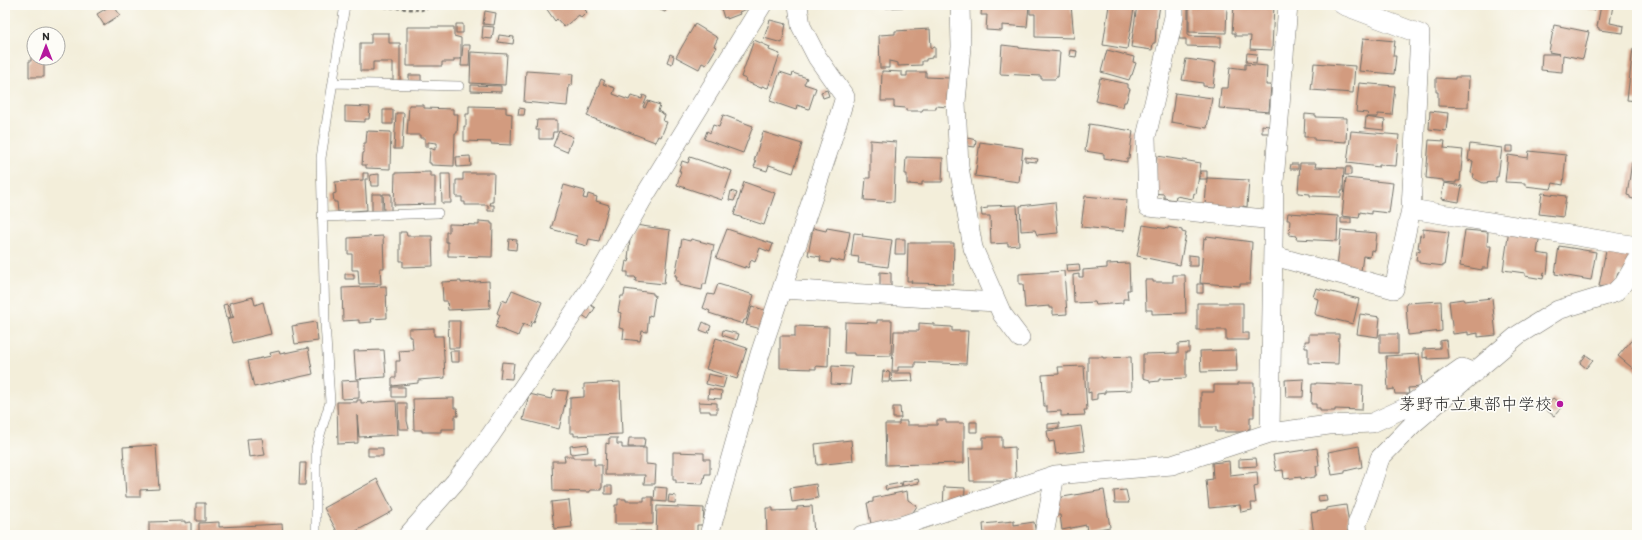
<svg xmlns="http://www.w3.org/2000/svg" width="1642" height="540" font-family="Itim,'Klee One',sans-serif">
<style>
.building{fill:#d29b7f}
.lines{fill:none;stroke-linecap:round;stroke-linejoin:round}
.service-casing{stroke:#716f68;stroke-width:10}
.minor-casing{stroke:#716f68;stroke-width:20}
.path{stroke:#716f68;stroke-width:2.5;stroke-dasharray:3 3;stroke-linecap:butt}
.service{stroke:#fff;stroke-width:9}
.minor{stroke:#fff;stroke-width:19}
.poi-dot{fill:#b5179e;stroke:#fdfcf7;stroke-width:1.5}
.labels{text-anchor:middle;stroke-width:3.5;stroke-linejoin:round;paint-order:stroke}
.poi-label{font-size:17px;fill:#2b2b2b;stroke:#fdfcf7;text-anchor:end}
</style>
<rect width="100%" height="100%" fill="#fdfcf7"/>
<filter id="ink" filterUnits="userSpaceOnUse"><feTurbulence type="fractalNoise" baseFrequency=".025" numOctaves="2"/><feDisplacementMap in="SourceGraphic" scale="8" xChannelSelector="R" yChannelSelector="G"/><feConvolveMatrix kernelMatrix="1 2 1 2 8 2 1 2 1" color-interpolation-filters="sRGB"/></filter>
<filter id="wash" filterUnits="userSpaceOnUse"><feTurbulence type="fractalNoise" baseFrequency=".012" numOctaves="4" result="noise"/><feDisplacementMap in="SourceGraphic" scale="16" xChannelSelector="R" yChannelSelector="G"/><feGaussianBlur stdDeviation="0.9" result="paint"/><feColorMatrix in="noise" values="0 0 0 0 0 0 0 0 0 0 0 0 0 0 0 0 0 1.4 0 .05"/><feComposite in="paint" operator="in"/></filter>
<g filter="url(#wash)">
<rect width="100%" height="100%" fill="#f3eeda"/>
<g id="blocks">
<path class="building" d="M112,5H113L120,15L104,25L97,14Z
M547,5H588L589,7L585,10L587,12L581,18L579,15L564,27L557,19L555,21L546,8L548,7Z
M660,5L668,6L665,12L658,9Z
M720,5H751L752,7L739,12L740,14L727,19V17L724,18Z
M886,5H923V6L886,8Z
M982,5H1029L1027,27L1002,25V31L986,30L987,15H981Z
M1030,5H1071L1074,38L1035,37V14H1030Z
M1109,5L1134,9L1127,49L1103,45Z
M1137,5H1160L1158,18H1157L1155,43H1153L1152,50L1131,47Z
M1181,5H1188V36L1221,37V47L1186,46V39H1179Z
M1189,5H1227L1226,33L1189,32Z
M1234,5H1274L1272,50L1250,49L1251,36H1235V33H1232Z
M1576,5H1596L1595,11Z
M1601,5H1613L1610,23L1624,26L1623,33L1599,30V28L1597,27Z
M485,11L496,13L494,25L483,24Z
M770,20L786,24L782,43L764,38Z
M456,24H463V33H456Z
M695,24L718,38L714,46L717,47L706,65L702,63L699,69L676,57Z
M1554,25L1589,32L1583,59L1563,55L1562,72L1541,70L1542,54H1560L1549,52Z
M483,26L494,27L492,39L482,38Z
M407,27H454V36L461,38V59H454V62H442V66H407Z
M930,29L931,48L935,47V56H932V58L926,59V61H922V65L898,66V63L889,61V68H880L879,35L895,34V31Z
M371,33H389V43H400V85H393V62H373V71H360V43H371Z
M499,35L514,37L513,44L498,42Z
M1363,38L1395,41L1393,56H1396L1394,74L1359,71Z
M754,40L770,47L769,50L780,54L768,88L762,86L761,88L745,81L746,79L741,77Z
M463,45H470L469,66H461Z
M1002,45L1019,47V48L1060,52L1058,77H1056L1055,79H1041V76L1000,74Z
M1633,48L1637,49V101L1627,100Z
M1070,50L1077,51L1076,57L1069,56Z
M1107,50L1134,57L1133,62L1136,63L1132,75H1131L1129,80L1101,72Z
M31,52H34V58H44V77H29V61H31Z
M471,52L507,54L505,85L470,83Z
M1247,53L1257,54L1256,63L1246,62Z
M670,54L674,56L672,64L667,62Z
M1186,59L1216,63L1213,87L1203,86V83L1182,80Z
M1314,63L1355,66L1353,93L1311,90Z
M1245,64L1267,66L1266,85H1271L1269,112L1219,108L1221,88H1228L1230,67L1245,69Z
M526,71L573,74L572,86L569,85L567,106L524,102Z
M882,71L902,72V76H907V72H926V77L949,78L948,107L936,106V109H923L922,111H906V108L894,107V101H881Z
M780,72L792,76L793,73L807,78L804,84L816,88L809,109L797,105L796,110L770,101Z
M409,75H421V84H409Z
M1455,77H1469L1468,107L1438,106V92H1436V78L1455,79Z
M1100,78L1128,84V88L1130,89L1126,102H1124L1123,107L1095,101Z
M601,79L605,81L603,84L615,88L613,94L629,100L631,96L642,99L643,95L647,97L643,107L645,108L648,101L660,105L658,111L665,115L663,121L667,122L661,137L658,136L655,142L587,116Z
M1359,83L1395,86L1392,115L1378,114V117H1367L1368,113L1356,112Z
M471,85L501,86V92L471,91Z
M827,90L829,96L823,98L821,92Z
M1175,93L1212,98L1207,128L1171,122Z
M409,105H424V108L453,109V114H458L457,133H455L454,166L431,165V163H429L430,148L435,150V147H437V143L428,142V147H425V138H420V135H407Z
M345,106L370,107L369,119H365V122L345,121Z
M469,106L506,107V113L512,114L511,145L491,144V142L464,141V126H466V114H469Z
M519,108L525,109L524,115H518Z
M383,110H393V124H383Z
M1430,111L1448,113L1446,131L1429,129Z
M396,113H404L402,149H394Z
M1305,114L1316,115V117L1347,118L1346,142L1314,140V137H1304Z
M723,115L753,126L743,153L704,139L707,131L710,133L713,125L719,127Z
M1366,117L1385,120L1384,130L1365,128Z
M537,120H557V132H553L552,139H539V130H536Z
M1089,124L1133,131L1129,158H1127V162L1104,158V154L1085,151Z
M1262,125L1269,126V133H1262Z
M367,131L391,132L390,169L366,168V165H362L363,153H364V143H366Z
M559,131L573,137L567,152L553,146Z
M1351,131L1399,135L1396,166L1379,165V167L1347,163Z
M763,132L802,144L793,173L769,165L767,171L754,167L756,162L754,161Z
M968,138L976,140L975,147L967,146Z
M870,140L896,142L894,202L864,200L866,178H870Z
M1429,140L1445,141L1444,148L1463,150L1460,181H1456V183L1443,182V180L1426,178Z
M980,142L1023,148L1019,182L975,176Z
M1470,144L1502,148L1498,177H1496V182L1483,183L1473,178L1474,174L1471,173L1473,161L1468,160Z
M1506,146H1513V152H1506Z
M1529,151L1566,155L1563,185L1553,183L1551,189L1525,186V183L1505,182L1508,155L1528,158Z
M470,156L471,166L457,167L456,157Z
M1157,156L1201,163L1196,194L1194,193L1193,199L1176,196L1175,200L1164,198V194L1151,193Z
M690,157L732,171L722,200L677,185L681,171H679L682,161L688,163Z
M906,157L943,158L942,182H922V185L907,184V174H905Z
M1025,157L1038,159L1037,162L1025,161Z
M1632,162L1637,163V200L1630,198V196L1627,195Z
M1300,163H1316L1315,167L1344,168L1343,191H1341V197L1310,196V194L1298,193Z
M1291,164H1298V169H1290Z
M1346,167H1351V175H1345Z
M1201,171H1207V179H1200Z
M430,172V176H435V204L394,205L395,173Z
M363,173H368V179H365L367,210L338,212L337,202H334L333,194L336,193L335,182L363,180Z
M463,173H494L493,202H491L490,205H494V211H488V205H465V202H462V197H456V180H463Z
M379,174V186H371L370,175Z
M441,174H450L451,203H442Z
M1207,178L1249,180L1247,207L1243,206V211L1205,206Z
M1346,178L1393,183L1389,213L1371,211V214L1360,212L1359,218L1342,216Z
M744,182L775,193L764,225L734,215Z
M1444,183L1462,186L1459,202L1441,199Z
M564,185L585,191L583,198L587,199L588,194L597,197L596,201L609,205L599,241L589,239L587,246L576,243L577,236L551,229Z
M731,191L737,193L734,201L729,200Z
M1542,193L1566,196L1563,217L1539,214Z
M372,194H382V212H372Z
M383,194H391V211L384,212Z
M1085,196L1127,200L1124,231L1081,227Z
M1055,202L1058,233L1037,235L1035,230L1021,231L1020,206Z
M1017,205L1019,245L1008,246V243L991,244L990,216H982L981,209L988,208V206Z
M1288,213L1338,216L1337,241L1296,239L1297,236L1289,235L1290,220H1287Z
M1341,218H1351V223H1341Z
M479,221L491,222V224H493L492,257L448,256V242H446V232H449V224L479,225Z
M635,225L670,230L664,284L635,281L636,277H628V272H624L626,261L629,262L630,259H628L630,239H631L632,230Z
M1143,225L1168,229V227L1182,230V232L1186,233L1180,265L1137,256Z
M813,228L826,231L827,228L850,232L844,262L831,259L830,263L820,261L821,257L808,255Z
M727,229L773,244L770,252L760,248L755,262L751,260L748,268L745,266V268L716,258Z
M1423,229L1449,232L1444,266L1419,263V261H1416L1417,251L1420,252V248H1418L1420,235L1423,236Z
M1341,230L1377,233L1375,251L1371,250L1370,257L1363,256L1361,271L1337,268Z
M1465,230L1488,232L1487,246H1491L1488,268H1482V270L1460,266Z
M1509,230L1540,234L1537,253L1549,255L1547,274L1544,273L1543,279L1525,276V273L1503,270Z
M400,232H406L407,236H432L433,266L403,267V261H400Z
M854,233L863,234L862,236L892,240L888,267L858,263L859,257L851,256Z
M383,236L384,268H380L381,284H359L358,270H352V254H348V238Z
M1207,236L1252,242L1250,284H1240V286L1200,283L1204,238L1206,239Z
M509,239L517,240L516,250L508,249Z
M682,239L690,241L691,239L714,245L706,284H703L702,290L679,285V281H676L677,276H675Z
M896,239H905V254H895Z
M908,243H954L953,284L911,283L912,281H907Z
M1607,245L1637,251L1629,274L1618,272L1614,289L1599,286Z
M1559,246L1596,252L1591,280L1555,274Z
M1189,255L1198,256V266H1189Z
M1129,263L1130,290H1127L1128,299H1123V303L1096,305L1095,302L1074,303L1073,275L1079,274V277H1083V270L1107,268V264Z
M1079,264L1080,271L1067,272L1066,265Z
M1064,271L1067,314L1053,315V308H1049V306L1025,308L1023,284H1019V274Z
M880,272L891,273V293H880Z
M345,274H354V279H345Z
M1173,275H1185L1186,313L1152,314V310H1146L1145,280H1153V282H1173Z
M461,281V283L489,281L490,308L448,310L447,301H443L442,282Z
M718,284L754,295L746,320H744L743,324L709,313L710,311L703,308L708,294L714,295Z
M1197,284H1203V293H1197Z
M386,286L387,318L371,319L372,322L359,323V320L343,321L342,288Z
M1316,288L1359,299L1353,324L1316,315L1315,313L1318,299L1313,297Z
M625,289L653,293V295H655L652,316L649,315L647,332L642,331L640,341L623,339L624,329L619,328L621,313L618,312L621,296H624Z
M512,290L542,302L534,322L532,321L530,327L523,324L518,336L495,327L500,315L497,313L502,300L507,302Z
M253,297L255,305L263,302L271,334L233,343L227,319L234,317H233L229,303Z
M1492,298L1496,335L1478,337V333L1468,335V332L1453,334L1449,301L1463,299L1464,301Z
M1441,301L1442,331L1408,335L1406,303Z
M588,303L595,308L588,319L581,314Z
M1197,303H1243V333H1249V340H1226V330H1197Z
M227,304L231,317L226,318L223,305Z
M752,306L767,311L761,329L746,325Z
M1360,314L1380,317L1378,337L1357,334Z
M877,320H892L891,356L854,355V353H844L845,322L877,323Z
M448,321H460L459,348H449Z
M316,322L318,341L295,344L292,326Z
M703,322L711,326L708,333L700,330Z
M919,323L934,324V326L952,327V331H968L966,364L915,362V367H898V371H892L894,331H919Z
M795,326L829,327L828,367L816,366V369L780,368V336H795Z
M434,328V336H443L445,378L418,380V383L392,386V378H396V361H400L399,351L413,350L412,337H409V329Z
M723,330L739,334L737,340L722,335Z
M1309,334H1339L1338,364L1308,363V348H1305V341H1309Z
M1380,334H1398V353H1380Z
M1637,334V372L1618,356Z
M716,338L747,348L737,379L706,369Z
M1446,340L1448,358L1428,359V357L1423,358V349L1440,348V341Z
M1189,343V352H1186V378L1159,379V381L1150,382V380L1143,378V354L1178,353V344Z
M308,348L313,374L254,387L248,361L271,356L270,353L279,351L280,354Z
M384,350L386,377L356,379L354,351Z
M1236,350L1237,371L1201,372L1200,351Z
M450,351H459V362H451Z
M1419,354L1422,387L1408,388L1409,394H1395L1394,389L1388,390L1386,356Z
M1586,355L1593,360L1586,368L1580,363Z
M1088,357H1103V358L1131,357L1132,390L1105,391V393L1097,394V399L1091,400V392L1088,393Z
M502,362L514,363L512,379L500,378Z
M832,366L852,367L850,385L831,384Z
M1084,366L1087,410H1084L1085,415L1061,416V411L1047,412V406H1044L1042,375L1059,374L1058,367Z
M883,371L890,372L889,382H882Z
M891,373H912L913,381L892,382Z
M708,374L726,378L723,388L706,384Z
M1304,379L1303,397H1286L1285,380Z
M359,380V398L342,399L341,381Z
M620,382L622,434L574,436V433H570V398L584,397V384Z
M1238,383H1254V417H1250V429H1248V432H1216V427H1201V392H1214V385H1238Z
M1316,383L1363,385L1362,410L1335,409V411H1320V408H1316V404H1311L1312,384H1316Z
M392,387H405V397H392Z
M709,389L722,391L721,399L708,398Z
M554,390L568,391L559,429L523,420L529,394L551,399Z
M454,398V408H457L458,416H455V429H441V432H422V430H414L413,399Z
M1553,398L1563,406L1554,416L1544,408Z
M357,400H361V403L396,401L398,435L359,437L357,415L358,443L338,444L337,402H357Z
M699,402L717,403V413H710V411H699Z
M398,403H407V421L409,429H399Z
M893,407H900L901,418H893Z
M937,420H946V423H964V463L886,465L885,424H899V421H907V425H937Z
M970,422H977V432H970Z
M1059,423V428L1048,429V424Z
M1081,426L1085,451L1056,454L1054,441L1049,442L1047,431Z
M983,437H1002V448L1015,447L1016,481H970L969,448H983Z
M262,438L265,455L249,457L247,439Z
M609,438H617V444H622V448H646V464L656,465L655,484H644L645,475H605L606,443L609,444Z
M629,438H645L644,447H628Z
M851,440L853,461L817,465L815,444Z
M587,444L588,452L571,454L570,446Z
M156,445L159,489L140,490V497H126L123,447Z
M1359,446L1362,467L1345,471V473L1332,475L1328,452Z
M368,448H383V456H368Z
M1317,448L1319,466H1316L1317,475H1315V477L1301,479V477L1284,479L1283,470L1276,471L1273,455Z
M673,452L704,453V459H710V474H705L703,484L676,483V480H673Z
M564,456H573V458H594V465H602V488H601V490H590V492L553,491L552,461H565Z
M1256,458L1257,466L1239,467V459Z
M1229,461L1230,475L1257,472L1258,486L1254,487L1256,503H1251L1252,510L1241,512L1240,505L1209,508L1206,480L1213,479L1212,463Z
M300,463H306L305,485H299Z
M377,479L393,511L349,535H339L324,508Z
M918,479L919,483L903,486L902,482Z
M901,483L902,487L886,490L885,486Z
M816,484L818,498L792,502L790,488Z
M605,486H612V494H605Z
M655,487L667,488L666,502L654,501Z
M944,487L965,488L964,509L943,508Z
M1104,490L1110,527L1087,531L1086,525L1062,530L1060,515H1057V498Z
M1126,490L1129,503H1115L1114,491Z
M907,491L908,500L917,506L910,517L872,529L867,503L873,502V498H874Z
M669,495L676,496L675,503L668,502Z
M1326,495L1327,501L1319,502L1318,496Z
M644,497H653V524H615V505H618V499H626V501H644Z
M569,500L572,527L554,529L551,502Z
M196,503H205V521H196Z
M1346,505L1350,531H1347L1348,533L1314,535L1311,513L1326,510V508Z
M657,506L704,508L703,525H697V535H656Z
M812,506L814,535H767L766,508H773V511L797,510V507Z
M185,521V523L191,522V535H149V522Z
M1014,521V525L1034,522L1036,535H984L983,524Z
M219,522V527L282,524L283,535H199V523Z
M629,531H651V535H628Z
M1308,531V535H1288L1287,534Z"/>
</g>
</g>
<g filter="url(#ink)">
<use href="#blocks" fill-opacity="0" stroke="#716f68" stroke-width="1"/>
<g class="lines">
<defs>
<path id="service" d="M333,83L459,86
M323,217L438,213
M316,535V448L330,402L325,322L321,158L345,5"/>
<path id="minor" d="M960,5L961,47L956,102L959,167L973,248L1002,314L1020,338
M1174,5V17L1146,137L1148,207L1274,220
M1411,209L1637,246
M1274,256L1394,289L1411,209L1420,34L1343,5
M782,289L996,302
M1270,433L1274,182L1288,5
M408,535L455,482L490,436L598,277L642,200L762,5
M709,535L760,354L829,149L845,97L817,57L801,26L798,5
M862,535L901,526L1055,475L1172,465L1270,433L1329,425L1372,423L1407,407L1462,368L1474,373
M1044,535L1055,475
M1358,535L1357,524L1368,495L1380,458L1414,423L1518,335L1558,310L1614,293L1625,282L1637,261"/>
</defs>
<use href="#service" class="service-casing"/>
<use href="#minor" class="minor-casing"/>
<path class="path" d="M361,5L421,10L437,5"/>
<use href="#service" class="service"/>
<use href="#minor" class="minor"/>
</g>
</g>
<circle class="poi-dot" cx="1560" cy="404" r="4"/>
<g class="labels">
<g class="poi-label">
<text x="1552" y="410">茅野市立東部中学校</text>
</g>
</g>
<rect width="1642" height="540" fill="none" stroke="#fdfcf7" stroke-width="20"/>
<g transform="translate(46 46)"><circle r="19" fill="#fdfcf7" stroke="#a9a8a5"/>
<path d="M0-3L7 15L0 10L-7 15Z" fill="#b5179e"/>
<text y="-6" font-size="11" font-weight="bold" text-anchor="middle" fill="#2b2b2b">N</text>
</g>
</svg>
